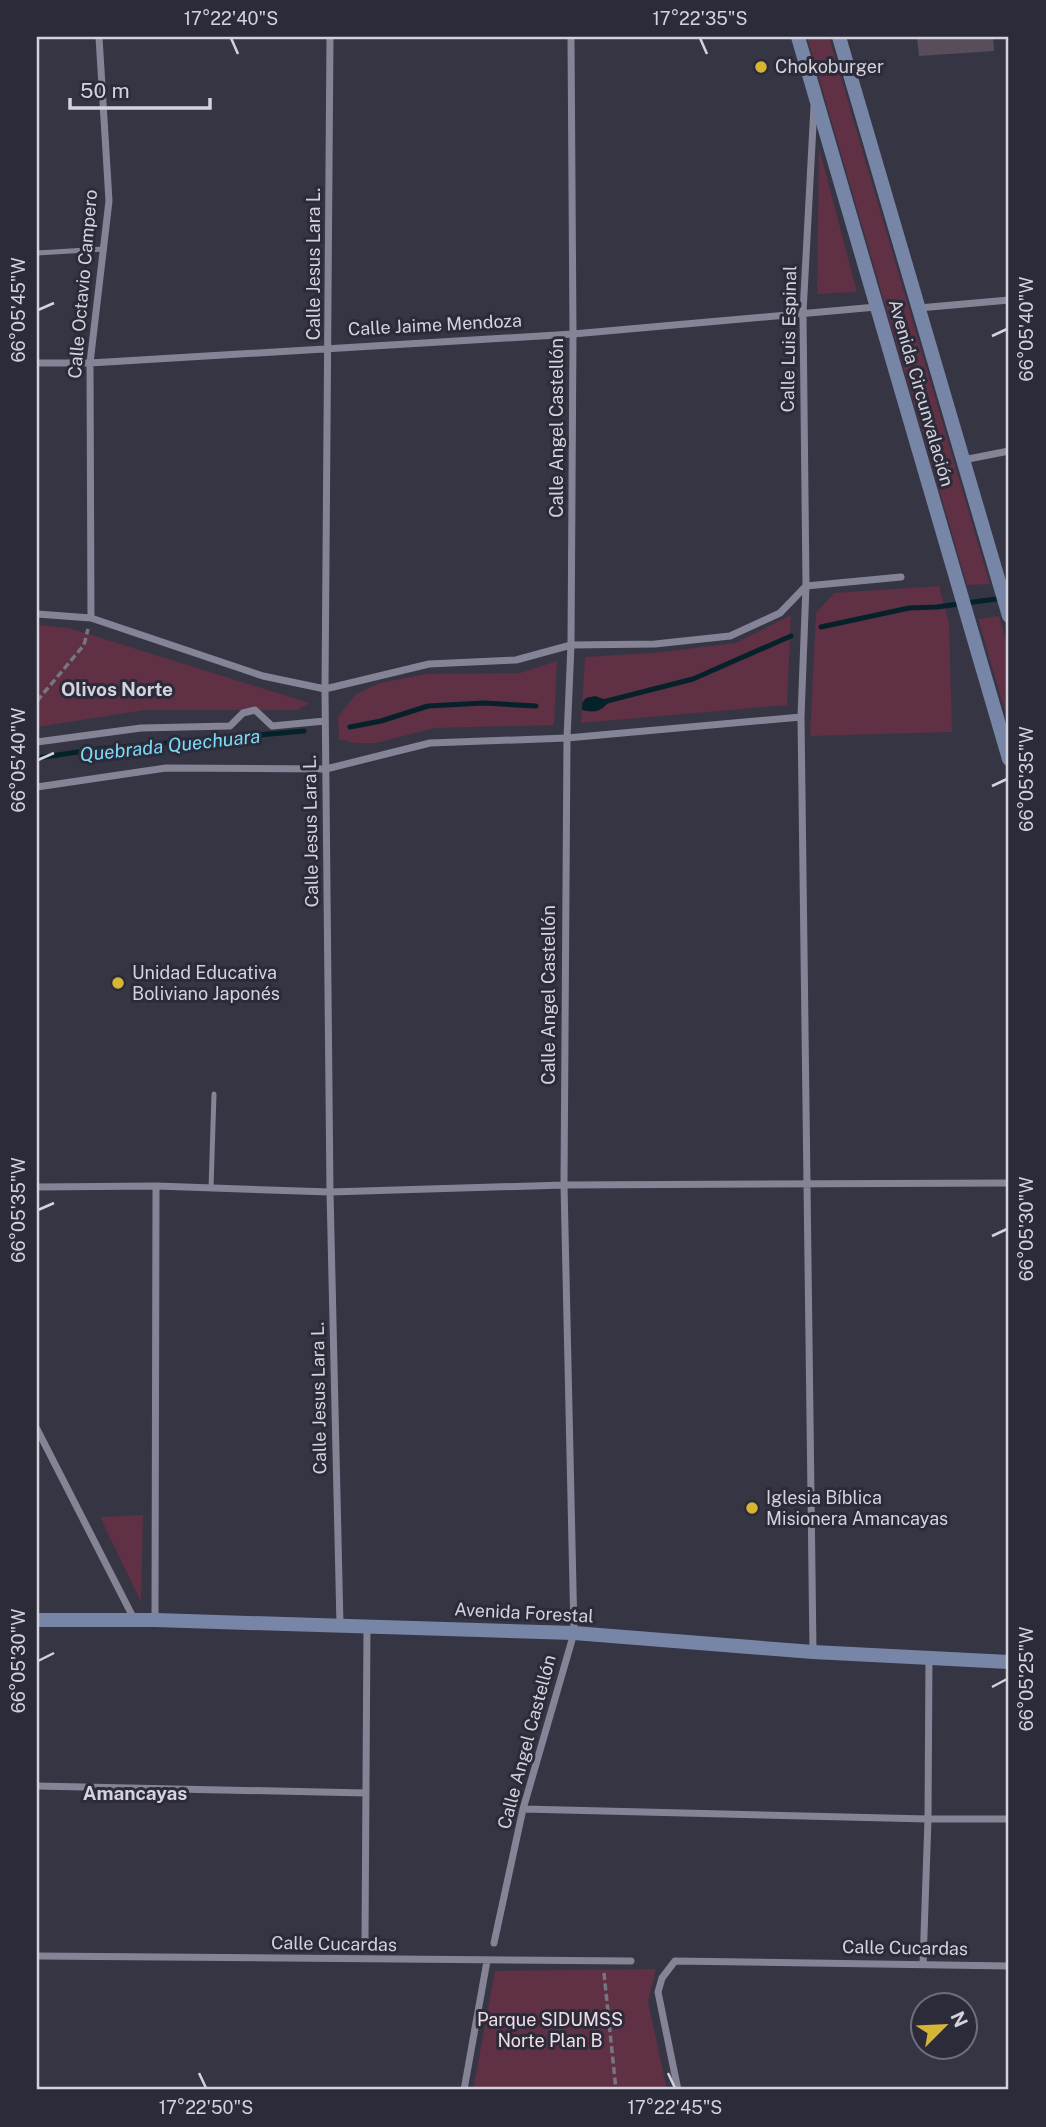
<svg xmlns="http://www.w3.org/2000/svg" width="1046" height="2127" font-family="'Public Sans',sans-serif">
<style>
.green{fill:#603045}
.water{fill:#05222b}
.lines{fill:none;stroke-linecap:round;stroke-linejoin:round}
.stream{stroke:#05222b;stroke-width:5}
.building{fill:#584d5b}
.path{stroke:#767582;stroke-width:3.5;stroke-dasharray:7 3.5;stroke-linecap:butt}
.lane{stroke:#848496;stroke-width:5}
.street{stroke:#848496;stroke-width:7}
.secondary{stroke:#7786a6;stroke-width:14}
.ticks{fill:none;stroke:#d4d3dd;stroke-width:2.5}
.poi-dot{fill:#d7b534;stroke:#2c2b3a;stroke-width:2.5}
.labels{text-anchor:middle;stroke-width:6;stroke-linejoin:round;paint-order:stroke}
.poi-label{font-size:18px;fill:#d4d3dd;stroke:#2c2b3a;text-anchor:start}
.street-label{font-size:18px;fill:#d4d3dd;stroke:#2c2b3a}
.park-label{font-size:18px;fill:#f2dee5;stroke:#2c2b3a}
.neighbourhood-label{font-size:19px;font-weight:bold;fill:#d4d3dd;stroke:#2c2b3a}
.water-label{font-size:19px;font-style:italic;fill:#7cdbf9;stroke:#2c2b3a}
.neatline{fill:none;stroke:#d4d3dd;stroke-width:2.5}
.ticks-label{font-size:18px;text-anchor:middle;fill:#d4d3dd}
</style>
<rect width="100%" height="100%" fill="#363544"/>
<path class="green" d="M807,37H829L990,584L967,585Z
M819,148L857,292L817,294Z
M939,586L949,623L952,732L810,736L816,613L834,593Z
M791,615L787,705L581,723L585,657L653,653L736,643Z
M999,616L1009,651V724L978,619Z
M37,625L69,628L309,703L298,710H145L37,727Z
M557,661L554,725L435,728L376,743H354L339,739L338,717L356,694L380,683L426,674L520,673Z
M143,1515L141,1602L100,1517Z
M656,1969L648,2002L667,2090H473L495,1971Z"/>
<path class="water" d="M595,696L609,701C602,712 593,713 582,710V703L586,698Z"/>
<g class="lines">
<path class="stream" d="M821,627L909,608L937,607L1003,598
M603,702L693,679L791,636
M350,727L381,721L428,706L484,703L536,706
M37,758L98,749L304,731"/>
</g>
<path class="building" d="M917,37H993L994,51L919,56Z"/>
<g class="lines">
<path class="path" d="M37,701L84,645L88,629
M604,1973L616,2090"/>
<path class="lane" d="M37,253L104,249
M211,1188L214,1094"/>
<path class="street" d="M330,37L325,689L330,1192L340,1625
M919,308L1009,300
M37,363H90L573,334L876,307
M963,460L1009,451
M37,614L91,618L263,676L325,689L429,664L516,660L571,645L655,644L730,636L780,613L806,586L901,577
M91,618L90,363L109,201L99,37
M37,742L141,728L230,726L243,713L255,710L272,726L325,721
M37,787L166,768L326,769L430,743L567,738L801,717
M37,1187L156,1186L330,1192L564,1185L1009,1183
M37,1429L134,1619
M155,1619L156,1186
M813,1651L801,717L806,586L803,313L814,106
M37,1786L366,1793
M523,1809L928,1819H1009
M365,1940L367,1626
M494,1943L523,1809L574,1633L564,1185L567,738L571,645L573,334L571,37
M37,1956L631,1961
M923,1964L928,1819L929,1657
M464,2090L487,1961
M678,2090L658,1992L662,1978L675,1961L1009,1966"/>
<path class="secondary" d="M798,37L1009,759
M839,37L1009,616
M37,1620H155L574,1633L813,1652L1009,1662"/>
</g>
<path class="ticks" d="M231,38L238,54M700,38L707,54M38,310L54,303M992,336L1007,329M38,760L54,753M992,786L1007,779M38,1210L54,1203M992,1236L1007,1229M38,1661L54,1653M992,1687L1007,1679M199,2073L206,2088M668,2073L675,2088"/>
<g class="poi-dot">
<circle cx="761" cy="67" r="7"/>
<circle cx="118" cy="983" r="7"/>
<circle cx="752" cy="1508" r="7"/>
</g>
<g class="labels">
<g class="poi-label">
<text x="775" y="73">Chokoburger</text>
<text x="132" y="979">Unidad Educativa<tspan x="132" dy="21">Boliviano Japonés</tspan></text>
<text x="766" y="1504">Iglesia Bíblica<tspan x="766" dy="21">Misionera Amancayas</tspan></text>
</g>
<g class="street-label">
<text transform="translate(314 264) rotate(-90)" y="6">Calle Jesus Lara L.</text>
<text transform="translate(83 284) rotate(-85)" y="6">Calle Octavio Campero</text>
<text transform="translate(435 325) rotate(-3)" y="6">Calle Jaime Mendoza</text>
<text transform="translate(789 339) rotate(-89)" y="6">Calle Luis Espinal</text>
<text transform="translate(921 393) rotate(74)" y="6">Avenida Circunvalación</text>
<text transform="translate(557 428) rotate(-90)" y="6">Calle Angel Castellón</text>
<text transform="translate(311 831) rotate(-91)" y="6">Calle Jesus Lara L.</text>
<text transform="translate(549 995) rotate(-90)" y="6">Calle Angel Castellón</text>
<text transform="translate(319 1398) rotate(-91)" y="6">Calle Jesus Lara L.</text>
<text transform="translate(524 1613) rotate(3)" y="6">Avenida Forestal</text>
<text transform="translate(527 1742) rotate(-75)" y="6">Calle Angel Castellón</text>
<text transform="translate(334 1944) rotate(1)" y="6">Calle Cucardas</text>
<text transform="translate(905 1948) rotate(1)" y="6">Calle Cucardas</text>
</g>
<g class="park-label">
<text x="550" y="2026">Parque SIDUMSS<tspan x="550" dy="21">Norte Plan B</tspan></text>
</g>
<g class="neighbourhood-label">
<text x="117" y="696">Olivos Norte</text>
<text x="135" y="1800">Amancayas</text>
</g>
<g class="water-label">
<text transform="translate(170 745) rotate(-6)" y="7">Quebrada Quechuara</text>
</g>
</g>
<rect width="1046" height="2127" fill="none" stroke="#2c2b3a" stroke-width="77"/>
<g transform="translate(944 2026) rotate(66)"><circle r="33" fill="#2c2b3a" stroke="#6f6e7b" stroke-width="2"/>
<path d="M0-5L12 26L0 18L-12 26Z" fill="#d7b534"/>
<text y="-10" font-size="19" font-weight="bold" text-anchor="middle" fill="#d4d3dd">N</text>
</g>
<path d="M70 98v10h140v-10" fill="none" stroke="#d4d3dd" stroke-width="3.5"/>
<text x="80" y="98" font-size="21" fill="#d4d3dd" stroke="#2c2b3a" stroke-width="5" paint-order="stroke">50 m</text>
<rect x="38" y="38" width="969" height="2050" class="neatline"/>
<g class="ticks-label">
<text x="231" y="25">17°22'40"S</text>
<text x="700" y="25">17°22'35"S</text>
<text transform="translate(19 310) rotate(-90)" y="6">66°05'45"W</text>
<text transform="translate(1027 329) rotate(-90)" y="6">66°05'40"W</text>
<text transform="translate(19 760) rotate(-90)" y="6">66°05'40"W</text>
<text transform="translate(1027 779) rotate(-90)" y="6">66°05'35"W</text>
<text transform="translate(19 1210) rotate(-90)" y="6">66°05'35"W</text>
<text transform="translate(1027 1229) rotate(-90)" y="6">66°05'30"W</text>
<text transform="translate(19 1661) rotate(-90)" y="6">66°05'30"W</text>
<text transform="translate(1027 1679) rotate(-90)" y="6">66°05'25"W</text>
<text x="206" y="2114">17°22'50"S</text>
<text x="675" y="2114">17°22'45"S</text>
</g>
</svg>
